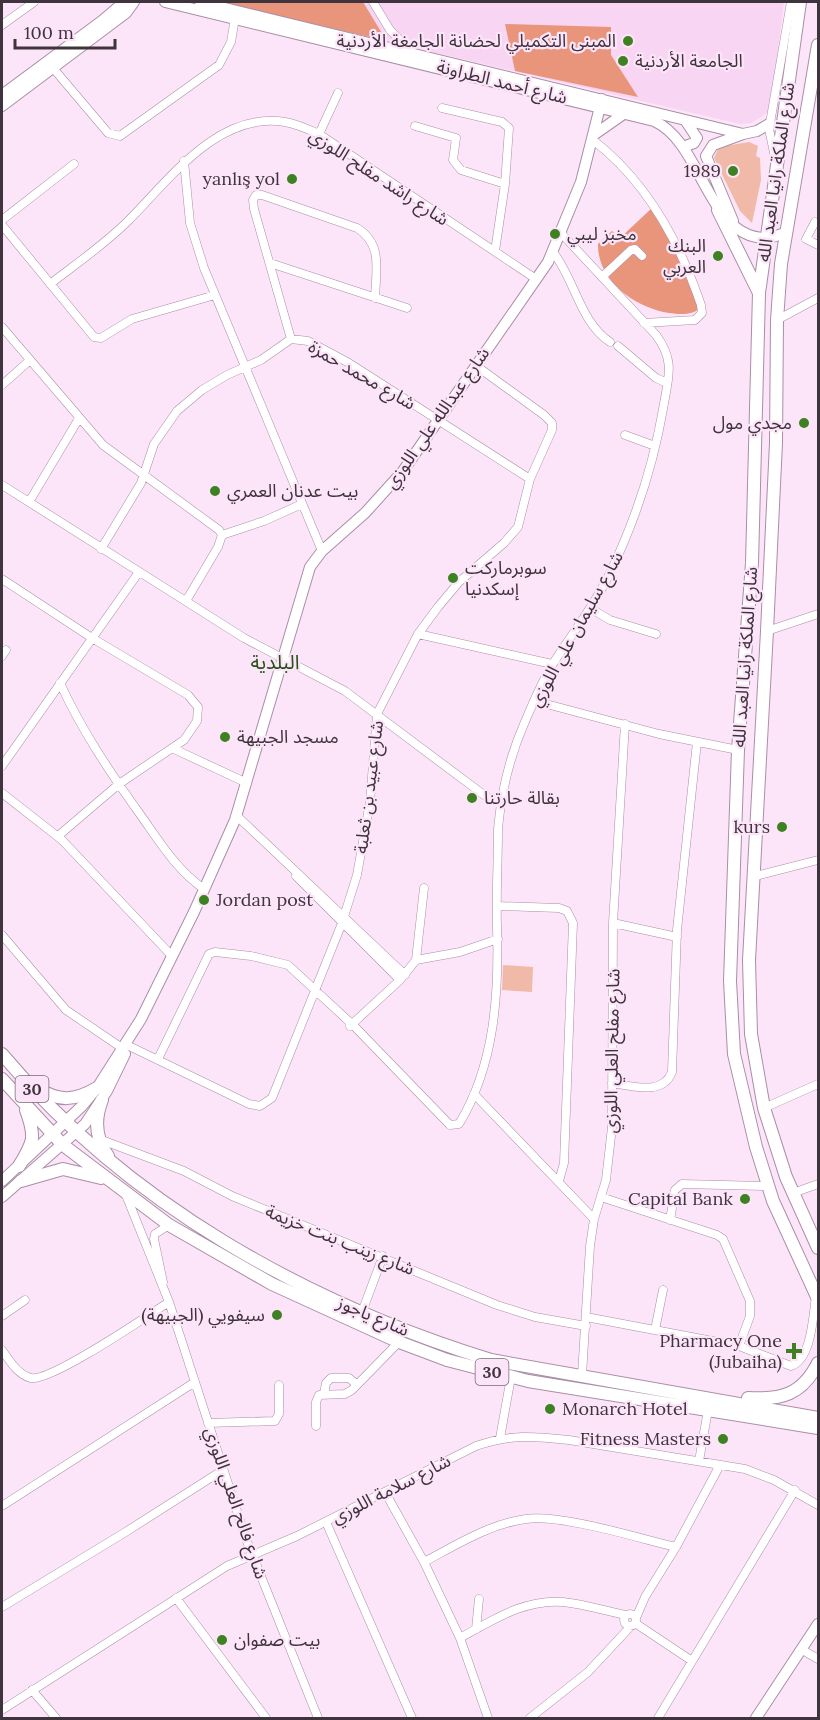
<svg xmlns="http://www.w3.org/2000/svg" width="820" height="1720" font-family="Lora,'Noto Sans Arabic',serif">
<style>
.built{fill:#f9d5f4}
.green{fill:#f0b9a8}
.forest{fill:#e8957c}
.lines{fill:none;stroke-linecap:round;stroke-linejoin:round}
.street-casing{stroke:#aa8ea6;stroke-width:9}
.secondary-casing{stroke:#aa8ea6;stroke-width:12}
.primary-casing{stroke:#aa8ea6;stroke-width:14}
.street{stroke:#fff;stroke-width:8}
.secondary{stroke:#fff;stroke-width:10}
.primary{stroke:#fff;stroke-width:12}
.poi-dot{fill:#3e8123;stroke:#fde5f9;stroke-width:2}
.labels{text-anchor:middle;stroke-width:4.5;stroke-linejoin:round;paint-order:stroke}
.shield{fill:#fde5f9;stroke:#786875;stroke-width:1.5}
.shield-label{font-size:16px;font-weight:bold;fill:#3f333d}
.poi-label{font-size:18px;fill:#3f333d;stroke:#fde5f9;text-anchor:end}
.street-label{font-size:18px;fill:#3f333d;stroke:#fde5f9}
.neighbourhood-label{font-size:20px;fill:#275116;stroke:#fde5f9}
</style>
<rect width="100%" height="100%" fill="#fde5f9"/>
<path class="built" d="M219,2H784L770,111L752,123L740,124Z"/>
<path class="green" d="M749,142L758,146L756,156L760,158L761,180L752,223L740,211L714,158L719,147Z
M503,965L533,967L532,992L502,990Z"/>
<path class="forest" d="M219,2H363L383,35L378,39Z
M505,24L611,27V55L638,97L515,71Z
M653,207L665,227L700,308C692,316 679,314 669,313C636,308 597,281 598,244L612,231L621,237Z"/>
<g class="lines">
<defs>
<path id="street" d="M373,2L390,30L411,52
M2,25L34,2
M53,68L108,133L120,136L219,65L231,42L235,18
M442,108L502,122L509,128L505,184L495,251
M415,126L456,138L453,160L461,170L505,184
M319,134L338,93
M593,140C646,181 680,243 701,305L702,313L695,320L644,323
M184,161L190,223L204,268L322,551
M776,162L769,129L791,2
M2,220L74,164
M815,222L806,239L818,245
M2,225L94,337L101,338L132,319L215,295
M553,252C575,280 580,322 610,342
M270,263L407,308
M602,277L631,250L635,249L642,256
M50,284C76,264 105,244 128,221C170,179 218,111 285,122C297,124 308,129 319,134L536,279
M777,320L818,298
M2,327L103,445L219,530L222,535L218,547L186,601
M291,339L254,209L253,200L256,195H262L357,228C383,244 376,270 375,298
M618,346L656,378L667,383
M2,385L29,361
M625,435L655,446
M2,485L244,638L345,691L488,798L501,803
M29,502L78,420
M222,535L264,521L302,504
M101,549L141,483L154,444L177,411L202,390L227,375L261,360L291,339L308,341L349,363L530,479
M2,579L92,638L188,695L198,707L197,721L184,740L119,784L58,836
M590,608L610,620L656,634
M767,631L818,614
M418,634L552,664
M2,656L6,650
M60,683C82,731 111,774 142,817C161,844 177,870 204,889
M535,701L659,734L738,750
M174,749L247,783
M2,766L139,572
M2,793L62,840L172,956
M236,815L405,975
M296,876L400,980
M752,877L818,860
M497,906L559,908L567,911L573,923L564,1163L559,1181
M613,923L677,937
M2,935L66,1010L122,1048
M416,960L460,952L498,939
M350,1026L400,980L416,960L424,888
M129,1046L249,1104L260,1106L272,1098L342,923L357,875L370,802L377,714L418,634L438,607L459,582L504,543L518,527L530,479L552,430V423L544,415L475,365
M158,1059L209,954L215,952L251,956L288,965L355,1027L450,1125
M612,1083C632,1086 663,1096 672,1072L677,930L697,742
M474,1094L594,1219
M764,1108L818,1084
M450,1125L459,1124C495,1065 499,993 497,927C496,894 498,862 498,829C501,795 510,756 524,724C533,703 542,681 554,662C572,634 593,607 608,577C634,524 653,467 663,409C668,378 676,362 656,335L561,233
M99,1139L184,1171L232,1196L497,1305L535,1317L586,1326
M793,1193L818,1184
M126,1195L169,1302L246,1539L318,1718
M601,1197L717,1235L723,1239L750,1301V1316L739,1346
M670,1220L675,1190L682,1184L768,1186
M163,1282L154,1239L155,1234L169,1225
M362,1312L383,1256
M2,1316L25,1300
M586,1317L739,1346L791,1366C812,1359 813,1315 816,1296
M655,1330L663,1290
M2,1350C9,1360 18,1375 31,1378C51,1382 147,1316 169,1302
M582,1375L590,1246L594,1219L606,1180L612,1127L613,923L625,724
M324,1394L326,1383L331,1378H349L356,1384
M208,1423L275,1421L279,1414V1385
M316,1426V1402L319,1395L345,1394L352,1390L399,1342
M500,1438L511,1377
M699,1461L708,1410
M385,1492L424,1562L460,1638L488,1718
M2,1506L195,1382
M326,1522L412,1718
M424,1562C456,1545 489,1524 526,1519C561,1514 638,1538 676,1547
M176,1598L266,1718
M2,1607L124,1533L223,1470
M624 1620a6 6 0 1 1 12 0a6 6 0 1 1-12 0Z
M636,1618L645,1597L676,1547L720,1465
M635,1623L692,1661
M476,1629L479,1599
M460,1638C493,1620 524,1599 563,1602C584,1604 605,1611 626,1615
M801,1649L818,1659
M32,1690L56,1718
M2,1710L227,1566L297,1536L476,1446C510,1434 533,1436 569,1440L745,1469L774,1480L818,1505
M530,1718L588,1672L631,1626
M658,1718L795,1490"/>
<path id="secondary" d="M165,2L654,121C702,142 707,236 764,238C771,239 779,234 786,233
M200,2L743,134L757,131L769,124
M2,95L103,20L124,2
M2,106L126,13L134,2
M595,134L625,113
M683,147L694,143L697,138L685,120
M733,221L706,156L713,145L743,134
M2,1181L82,1106L97,1088L141,1019L194,912L235,820L310,567L322,551L365,513L403,471L548,262L581,182L602,99
M2,1197L85,1124L107,1091L125,1054
M756,1718L818,1624"/>
<path id="primary" d="M800,2L759,293L752,563L738,750L730,981L734,1054L756,1147L773,1201L818,1299
M818,45L781,264L777,320L776,443L767,631L749,960L751,1034L764,1108L786,1177L818,1248
M718,210L759,293
M2,1054C128,1204 306,1303 491,1360L818,1418
M2,1079L63,1145L169,1225L272,1284L399,1342L447,1360L528,1381L818,1428
M37,1088C59,1102 75,1101 97,1088
M102,1100C94,1120 95,1138 108,1156
M19,1166C34,1142 36,1137 26,1110
M21,1181L63,1169L101,1178
M748,1398C781,1400 802,1395 818,1363"/>
</defs>
<use href="#street" class="street-casing"/>
<use href="#secondary" class="secondary-casing"/>
<use href="#primary" class="primary-casing"/>
<use href="#street" class="street"/>
<use href="#secondary" class="secondary"/>
<use href="#primary" class="primary"/>
</g>
<g class="poi-dot">
<circle cx="628" cy="41" r="6"/>
<circle cx="623" cy="61" r="6"/>
<circle cx="733" cy="171" r="6"/>
<circle cx="292" cy="179" r="6"/>
<circle cx="555" cy="234" r="6"/>
<circle cx="718" cy="256" r="6"/>
<circle cx="804" cy="423" r="6"/>
<circle cx="215" cy="491" r="6"/>
<circle cx="453" cy="578" r="6"/>
<circle cx="225" cy="737" r="6"/>
<circle cx="472" cy="798" r="6"/>
<circle cx="782" cy="827" r="6"/>
<circle cx="204" cy="900" r="6"/>
<circle cx="745" cy="1199" r="6"/>
<circle cx="277" cy="1315" r="6"/>
<path d="M791 1342h6v6h6v6h-6v6h-6v-6h-6v-6h6z"/>
<circle cx="550" cy="1409" r="6"/>
<circle cx="723" cy="1439" r="6"/>
<circle cx="222" cy="1640" r="6"/>
</g>
<g class="labels">
<g class="shield">
<rect x="15.5" y="1076" width="33" height="26" rx="4.5"/>
<rect x="475.5" y="1359" width="33" height="26" rx="4.5"/>
</g>
<g class="shield-label">
<text x="32" y="1095">30</text>
<text x="492" y="1378">30</text>
</g>
<g class="poi-label">
<text x="616" y="47">المبنى التكميلي لحضانة الجامغة الأردنية</text>
<text x="635" y="67" text-anchor="start">الجامعة الأردنية</text>
<text x="721" y="177">1989</text>
<text x="280" y="185">yanlış yol</text>
<text x="567" y="240" text-anchor="start">مخبز ليبي</text>
<text x="706" y="252">البنك<tspan x="706" dy="21">العربي</tspan></text>
<text x="792" y="429">مجدي مول</text>
<text x="227" y="497" text-anchor="start">بيت عدنان العمري</text>
<text x="465" y="574" text-anchor="start">سوبرماركت<tspan x="465" dy="21">إسكدنيا</tspan></text>
<text x="237" y="743" text-anchor="start">مسجد الجبيهة</text>
<text x="484" y="804" text-anchor="start">بقالة حارتنا</text>
<text x="770" y="833">kurs</text>
<text x="216" y="906" text-anchor="start">Jordan post</text>
<text x="733" y="1205">Capital Bank</text>
<text x="265" y="1321">سيفويي (الجبيهة)</text>
<text x="782" y="1347">Pharmacy One<tspan x="782" dy="21">(Jubaiha)</tspan></text>
<text x="562" y="1415" text-anchor="start">Monarch Hotel</text>
<text x="711" y="1445">Fitness Masters</text>
<text x="234" y="1646" text-anchor="start">بيت صفوان</text>
</g>
<g class="street-label">
<text transform="translate(502 82) rotate(14)" y="6">شارع أحمد الطراونة</text>
<text transform="translate(776 172) rotate(-82)" y="6">شارع الملكة رانيا العبد الله</text>
<text transform="translate(379 177) rotate(33)" y="6">شارع راشد مفلح اللوزي</text>
<text transform="translate(362 375) rotate(30)" y="6">شارع محمد حمزة</text>
<text transform="translate(437 418) rotate(-55)" y="6">شارع عبدالله علي اللوزي</text>
<text transform="translate(576 629) rotate(-61)" y="6">شارع سليمان علي اللوزي</text>
<text transform="translate(745 657) rotate(-86)" y="6">شارع الملكة رانيا العبد الله</text>
<text transform="translate(369 787) rotate(-83)" y="6">شارع عبيد بن ثعلبة</text>
<text transform="translate(612 1051) rotate(-89)" y="6">شارع مفلح العلي اللوزي</text>
<text transform="translate(340 1240) rotate(22)" y="6">شارع زينب بنت خزيمة</text>
<text transform="translate(373 1316) rotate(23)" y="6">شارع ياجوز</text>
<text transform="translate(391 1489) rotate(-27)" y="6">شارع سلامة اللوزي</text>
<text transform="translate(236 1503) rotate(71)" y="6">شارع فالح العلي اللوزي</text>
</g>
<g class="neighbourhood-label">
<text x="275" y="669">البلدية</text>
</g>
</g>
<rect width="820" height="1720" fill="none" stroke="#3f333d" stroke-width="6"/>
<path d="M15 39v9h100v-9" fill="none" stroke="#3f333d" stroke-width="3"/>
<text x="24" y="39" font-size="18" fill="#3f333d" stroke="#fde5f9" stroke-width="4.5" paint-order="stroke">100 m</text>
</svg>
